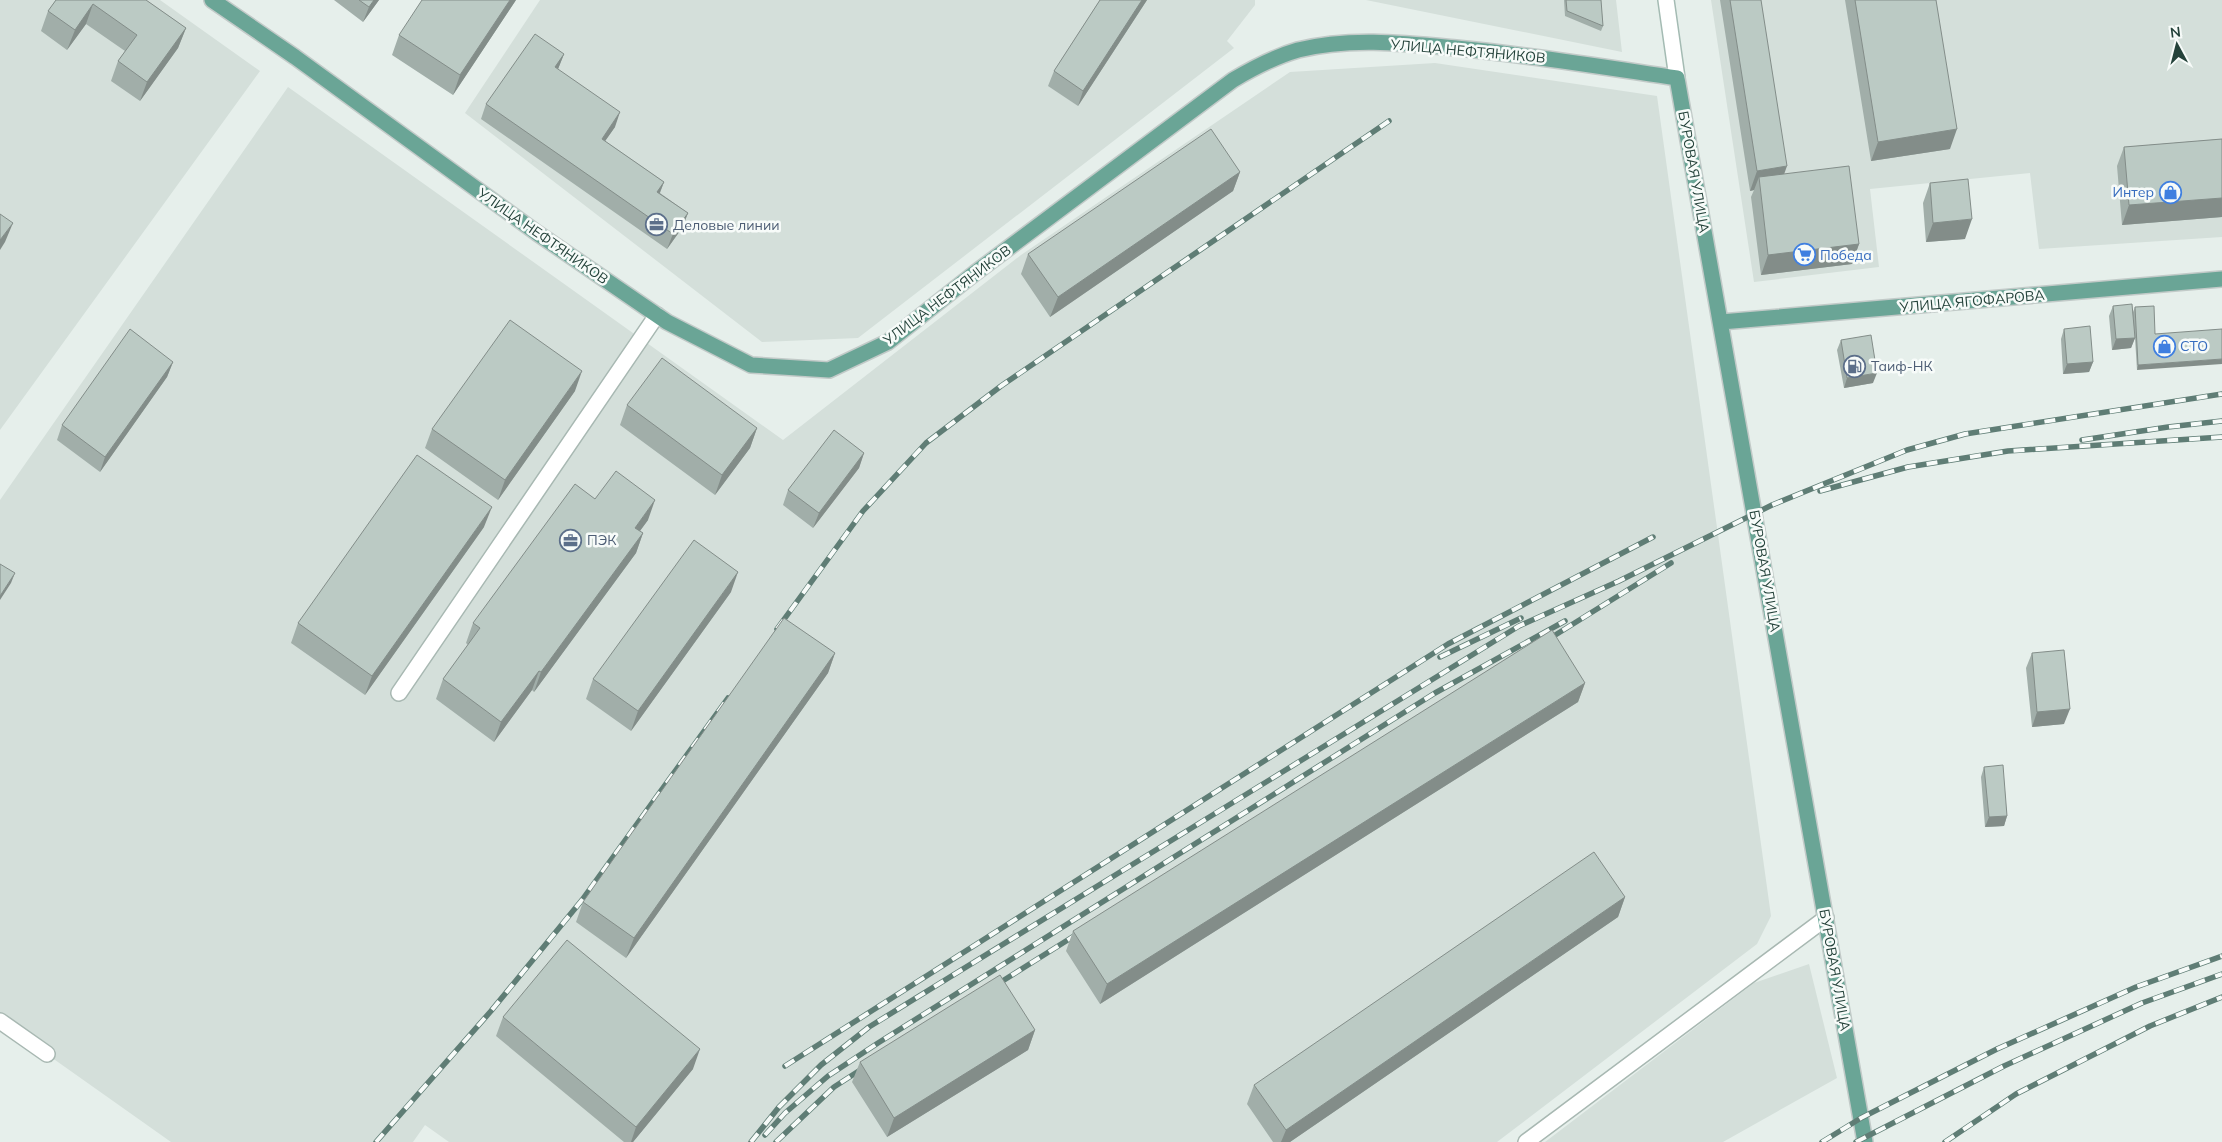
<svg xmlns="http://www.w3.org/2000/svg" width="2222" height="1142" font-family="Mulish,sans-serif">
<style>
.built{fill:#d4dfda}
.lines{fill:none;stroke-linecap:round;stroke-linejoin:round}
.street-casing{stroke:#a8b8b2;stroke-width:18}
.secondary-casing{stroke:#a4bbb3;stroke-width:18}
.primary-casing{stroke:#c2cac8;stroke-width:18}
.street{stroke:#fff;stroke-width:15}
.secondary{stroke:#fff;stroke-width:15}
.primary{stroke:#6aa596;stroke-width:15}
.rail-casing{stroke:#5f7d75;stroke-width:5.5}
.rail{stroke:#f7fbf9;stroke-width:4;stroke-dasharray:11;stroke-linecap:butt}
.wall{fill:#a1aea9}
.shaded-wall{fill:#838d89}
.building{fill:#bbcac4;stroke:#838d89}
.labels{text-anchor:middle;stroke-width:5;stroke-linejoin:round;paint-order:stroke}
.street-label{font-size:14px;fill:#24423a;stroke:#f7fbf9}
.shop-label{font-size:14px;fill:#366cbe;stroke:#f7fbf9;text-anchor:start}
.service-label{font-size:14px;fill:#4e5e75;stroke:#f7fbf9;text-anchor:start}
</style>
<rect width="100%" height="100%" fill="#e6efeb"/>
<path class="built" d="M0,0H160L260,71L0,430Z
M540,0H1255V5L1227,41L1234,48L858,338L762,342L465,113Z
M1366,0H1616L1622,52Z
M1711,0H2222V237L2039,249L2030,173L1870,189L1879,267L1754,282Z
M1435,63L1657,96L1771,916L1757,944L1497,1142H449L425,1125L413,1142H171L0,1021V500L288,87L783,440L1021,255L1290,72Z
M1809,964L1837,1078L1723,1142H1545L1754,983Z"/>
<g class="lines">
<defs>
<path id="street" d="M399,693L657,315
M0,1021L47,1054
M1526,1142L1826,918"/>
<path id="secondary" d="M1666,0L1677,78"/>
<path id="primary" d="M212,0L295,57L537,233L667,322L751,365L829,370L888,342L975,273L1233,80C1253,68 1274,57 1298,50C1349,37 1404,43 1456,48C1530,55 1603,67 1677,78L1865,1142
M1721,322L2222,279"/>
</defs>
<use href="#street" class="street-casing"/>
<use href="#secondary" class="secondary-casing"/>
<use href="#primary" class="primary-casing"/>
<use href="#street" class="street"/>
<use href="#secondary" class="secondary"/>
<use href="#primary" class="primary"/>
<defs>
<path id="rail" d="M2082,440L2168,427L2222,421
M1820,491L1908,467L2008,451L2222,437
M777,629L863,511L926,443L1001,386L1389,121
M1544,642L1671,563
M1440,657L1521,618
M993,987L1082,931
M785,1066L1448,644L1653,537
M765,1135L785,1113L828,1076L878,1043L1435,693L1565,621
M376,1142L491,1011L582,900L728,698
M751,1142L779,1107L821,1065L869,1027L1519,626L1619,581L1772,505L1907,450L1965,434L2222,394
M776,1142L834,1087L868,1065
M1822,1142L1861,1118L1997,1049L2136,987L2222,956
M1856,1142L2004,1066L2142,1003L2222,974
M1945,1142L2016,1094L2150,1026L2222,997"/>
</defs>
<use href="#rail" class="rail-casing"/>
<use href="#rail" class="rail"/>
</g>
<path class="wall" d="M56,0H146L186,28L178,48L140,101L111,81L118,61L125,51L86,24L67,50L41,31L48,11Z
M334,0H379L363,22Z
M516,0L453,95L392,55L399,35Z
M1100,0H1147L1078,106L1048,86L1054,71Z
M1564,0H1601L1603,26L1601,31L1565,16Z
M1720,0H1761L1784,174L1859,244L1852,264L1761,275L1751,197L1754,190L1750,191Z
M1845,0H1936L1950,149L1871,161Z
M564,54L558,69L615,127L605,141L664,182L660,193L688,213L682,228L667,249L481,119L486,104Z
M2222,139V217L2122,225L2117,166L2124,147Z
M1240,172L1233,191L1050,317L1021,274L1028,254Z
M1930,183L1965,239L1926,242L1923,203Z
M2113,306L2133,312L2135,307L2155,334L2137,370L2135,338L2131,348L2112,350L2109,316Z
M2064,329L2093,362L2089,372L2063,374L2061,339Z
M1841,340L1873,383L1844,388L1837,350Z
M173,362L167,377L100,472L57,440L62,425Z
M575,391L498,500L425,448L432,429Z
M627,405L757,428L750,448L715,495L620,425Z
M864,453L859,468L813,528L783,505L788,490Z
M595,499L648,520L640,531L643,533L636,553L534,692L532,690L494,742L436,699L443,679L468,645L466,643L473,623Z
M484,527L365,695L291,643L298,623Z
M731,592L631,731L586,699L593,679Z
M835,653L828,673L626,958L576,922L583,902Z
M2032,653L2064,724L2032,727L2026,668Z
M1585,683L1578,702L1100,1004L1066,951L1073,931Z
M1984,767L2007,816L2004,826L1985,827L1981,777Z
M1625,897L1618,917L1290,1142H1273L1247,1104L1254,1085Z
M503,1017L693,1069L633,1142H624L496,1036Z
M1035,1030L1028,1050L887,1137L852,1082L860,1062Z"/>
<path class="shaded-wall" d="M374,0H379L363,22L369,7Z
M510,0H516L453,95L460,75Z
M1142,0H1147L1078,106L1083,91Z
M93,4L86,24L67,50L75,30Z
M186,28L178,48L140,101L147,82Z
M564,54L558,69L555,67Z
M620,112L615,127L596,154L602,139Z
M1957,129L1950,149L1871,161L1878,142Z
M1787,166L1780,186L1759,177L1754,190L1750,191L1757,171Z
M1240,172L1233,191L1050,317L1058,297Z
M664,182L658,197L657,192Z
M2222,198V217L2122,225L2129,205Z
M688,213L682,228L667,249L673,234Z
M1972,219L1965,239L1926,242L1933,223Z
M13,223L5,242L0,250V240Z
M1859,244L1852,264L1761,275L1768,255Z
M2135,338L2131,348L2112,350L2116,339Z
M2222,359V364L2137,370L2138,365Z
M173,362L167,377L100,472L105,457Z
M2093,362L2089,372L2063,374L2067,364Z
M582,371L575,391L498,500L505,480Z
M1877,373L1873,383L1844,388L1847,378Z
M757,428L750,448L715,495L722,475Z
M864,453L859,468L813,528L819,513Z
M655,500L648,520L628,547L635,528Z
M492,507L484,527L365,695L372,676Z
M643,533L636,553L534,692L541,672Z
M738,572L731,592L631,731L638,711Z
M15,573L11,583L0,600V596Z
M835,653L828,673L626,958L634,938Z
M539,671L532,690L494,742L501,722Z
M1585,683L1578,702L1100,1004L1107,984Z
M2070,709L2064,724L2032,727L2037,712Z
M2007,816L2004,826L1985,827L1989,817Z
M1625,897L1618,917L1290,1142H1281L1286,1130Z
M1035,1030L1028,1050L887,1137L894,1118Z
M700,1049L693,1069L633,1142H631L636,1127Z"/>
<path class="building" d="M56,0H146L186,28L147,82L118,61L137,35L93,4L75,30L48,11Z
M359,0H374L369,7Z
M422,0H510L460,75L399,35Z
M1100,0H1142L1083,91L1054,71Z
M1566,0H1601L1603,26L1567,11Z
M1730,0H1761L1787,166L1757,171Z
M1855,0H1936L1957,129L1878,142Z
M535,34L564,54L555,67L620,112L602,139L664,182L657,192L688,213L673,234L486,104Z
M1211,129L1240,172L1058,297L1028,254Z
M2222,139V198L2129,205L2124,147Z
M1849,166L1859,244L1768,255L1759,177Z
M1968,179L1972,219L1933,223L1930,183Z
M0,214L13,223L0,240Z
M2132,304L2135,338L2116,339L2113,306Z
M2154,306L2155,334L2222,329V359L2138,365L2135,307Z
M510,320L582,371L505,480L432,429Z
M2090,326L2093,362L2067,364L2064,329Z
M130,329L173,362L105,457L62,425Z
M1871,335L1877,373L1847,378L1841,340Z
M662,358L757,428L722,475L627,405Z
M834,430L864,453L819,513L788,490Z
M417,455L492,507L372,676L298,623Z
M616,471L655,500L635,528L643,533L541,672L539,671L501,722L443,679L480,628L473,623L575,484L595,499Z
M694,540L738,572L638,711L593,679Z
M0,564L15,573L0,596Z
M784,618L835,653L634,938L583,902Z
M1552,630L1585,683L1107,984L1073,931Z
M2064,650L2070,709L2037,712L2032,653Z
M2003,765L2007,816L1989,817L1984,767Z
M1594,852L1625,897L1286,1130L1254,1085Z
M567,940L700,1049L636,1127L503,1017Z
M1000,975L1035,1030L894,1118L860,1062Z"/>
<defs>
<symbol id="shop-ring" viewBox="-11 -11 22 22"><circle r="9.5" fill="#f7fbf9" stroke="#3f7fe0" stroke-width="1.5"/><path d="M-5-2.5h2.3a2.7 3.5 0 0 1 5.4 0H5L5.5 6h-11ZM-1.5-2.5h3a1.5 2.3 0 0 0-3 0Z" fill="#3f7fe0"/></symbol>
<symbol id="office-ring" viewBox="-11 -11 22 22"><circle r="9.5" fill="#f7fbf9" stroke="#5c6f8a" stroke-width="1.5"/><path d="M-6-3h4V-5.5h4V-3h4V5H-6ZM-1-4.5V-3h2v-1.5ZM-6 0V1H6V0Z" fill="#5c6f8a"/></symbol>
<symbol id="supermarket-ring" viewBox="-11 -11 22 22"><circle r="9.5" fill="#f7fbf9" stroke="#3f7fe0" stroke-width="1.5"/><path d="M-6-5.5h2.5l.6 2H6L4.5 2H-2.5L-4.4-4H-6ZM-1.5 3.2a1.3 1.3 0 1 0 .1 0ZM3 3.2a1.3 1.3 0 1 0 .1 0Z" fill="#3f7fe0"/></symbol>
<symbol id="fuel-ring" viewBox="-11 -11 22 22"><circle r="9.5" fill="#f7fbf9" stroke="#5c6f8a" stroke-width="1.5"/><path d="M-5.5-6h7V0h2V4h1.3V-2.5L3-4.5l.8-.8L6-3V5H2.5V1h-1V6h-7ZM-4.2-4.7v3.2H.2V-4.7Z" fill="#5c6f8a"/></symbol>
</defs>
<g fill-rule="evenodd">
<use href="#shop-ring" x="2158" y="180" width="25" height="25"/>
<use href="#office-ring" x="644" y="212" width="25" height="25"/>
<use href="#supermarket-ring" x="1792" y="242" width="25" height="25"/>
<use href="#shop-ring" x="2152" y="334" width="25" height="25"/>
<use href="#fuel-ring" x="1842" y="354" width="25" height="25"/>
<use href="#office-ring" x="558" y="528" width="25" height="25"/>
</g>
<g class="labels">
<g class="street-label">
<text transform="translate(1468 51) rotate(5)" y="5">УЛИЦА НЕФТЯНИКОВ</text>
<text transform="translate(1694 172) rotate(80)" y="5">БУРОВАЯ УЛИЦА</text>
<text transform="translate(543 236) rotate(35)" y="5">УЛИЦА НЕФТЯНИКОВ</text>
<text transform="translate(947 295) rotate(-37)" y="5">УЛИЦА НЕФТЯНИКОВ</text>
<text transform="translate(1972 301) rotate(-5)" y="5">УЛИЦА ЯГОФАРОВА</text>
<text transform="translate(1765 571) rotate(80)" y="5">БУРОВАЯ УЛИЦА</text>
<text transform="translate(1835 970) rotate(80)" y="5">БУРОВАЯ УЛИЦА</text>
</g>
<g class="shop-label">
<text x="2154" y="197" text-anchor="end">Интер</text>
<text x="1820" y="260">Победа</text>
<text x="2180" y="351">СТО</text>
</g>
<g class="service-label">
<text x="673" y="230">Деловые линии</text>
<text x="1871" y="371">Таиф-НК</text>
<text x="587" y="545">ПЭК</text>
</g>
</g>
<g transform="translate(2177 45) rotate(353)" stroke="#f7fbf9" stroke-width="4" paint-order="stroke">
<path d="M0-4L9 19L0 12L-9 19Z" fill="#24423a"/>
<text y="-8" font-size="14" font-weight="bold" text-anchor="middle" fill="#24423a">N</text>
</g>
</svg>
